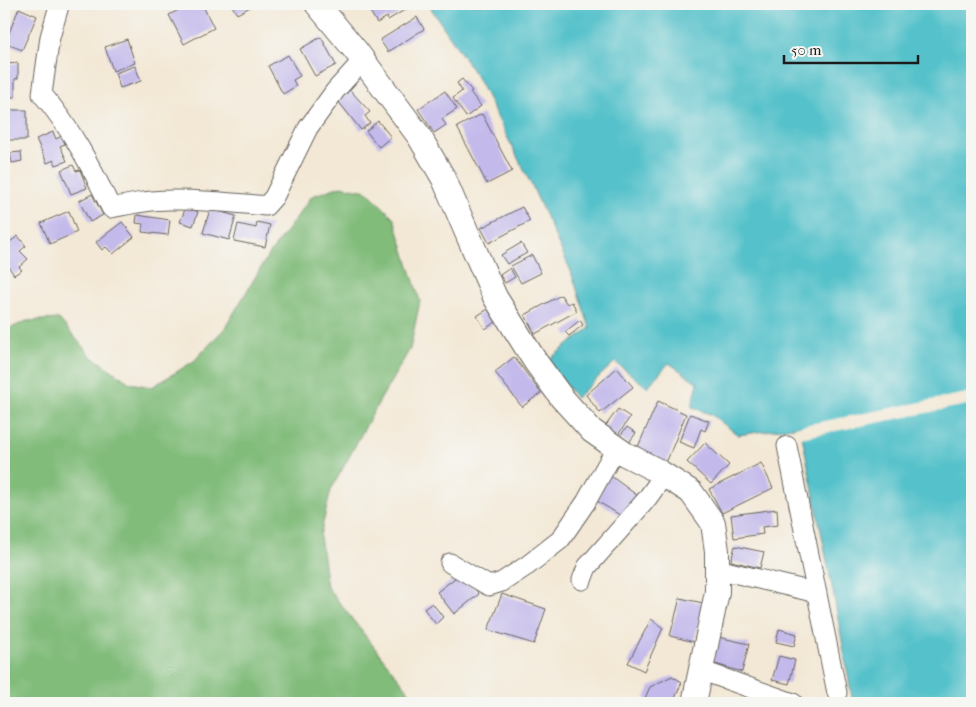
<svg xmlns="http://www.w3.org/2000/svg" width="976" height="707" font-family="'IM FELL French Canon',serif">
<style>
.forest{fill:#81bc7a;stroke:#4e6c4b}
.water{fill:#54c1ca;stroke:#386e73}
.pier{fill:#f3e8d5}
.building{fill:#c3b9eb}
.lines{fill:none;stroke-linecap:round;stroke-linejoin:round}
.minor-casing{stroke:#67635d;stroke-width:21}
.tertiary-casing{stroke:#67635d;stroke-width:26}
.minor{stroke:#fff;stroke-width:19}
.tertiary{stroke:#fff;stroke-width:24}
</style>
<rect width="100%" height="100%" fill="#f6f6f2"/>
<filter id="ink" filterUnits="userSpaceOnUse"><feTurbulence type="fractalNoise" baseFrequency=".02" numOctaves="2"/><feDisplacementMap in="SourceGraphic" scale="10" xChannelSelector="R" yChannelSelector="G"/><feConvolveMatrix kernelMatrix="1 2 1 2 8 2 1 2 1" color-interpolation-filters="sRGB"/></filter>
<filter id="wash" filterUnits="userSpaceOnUse"><feTurbulence type="fractalNoise" baseFrequency=".0096" numOctaves="4" result="noise"/><feDisplacementMap in="SourceGraphic" scale="20" xChannelSelector="R" yChannelSelector="G"/><feGaussianBlur stdDeviation="1.12" result="paint"/><feColorMatrix in="noise" values="0 0 0 0 0 0 0 0 0 0 0 0 0 0 0 0 0 1.4 0 .05"/><feComposite in="paint" operator="in"/></filter>
<g filter="url(#wash)">
<rect width="100%" height="100%" fill="#f3e8d5"/>
<path class="forest" d="M341,186L367,191L394,218L420,301L410,349L380,400L331,490L320,536L327,587L418,703H4V331L27,321L59,319L91,356L130,383L152,387L194,361L225,328L266,259L312,196Z"/>
<path class="water" d="M428,4H972V703H853L835,602L800,426L738,435L712,415L692,407L698,383L669,363L647,387L615,362L576,398L547,361L590,328L570,269L532,186L477,77Z"/>
<path class="pier" d="M972,392V404L800,438L798,428L794,429V427Z"/>
<g id="blocks">
<path class="building" d="M190,4H202L214,28L184,44L169,15Z
M231,4H256L237,14Z
M379,4H406L408,8L388,20L387,17L377,23L369,10Z
M19,8L37,16L22,50L5,43Z
M417,17L424,29L388,52L380,40Z
M321,37L336,65L315,76L300,49Z
M127,39L135,63L113,71L105,47Z
M288,55L300,76L293,80L296,86L283,94L268,66Z
M18,63V78L15,79V97H4V64Z
M135,66L141,81L120,88L115,73Z
M462,79L472,91L470,92L481,106L466,117L453,98L462,91L457,83Z
M350,90L370,112L365,116L370,123L361,130L338,101Z
M445,91L457,109L442,119L446,125L434,133L418,109Z
M4,110H27V140H4Z
M482,114L512,171L487,184L457,127Z
M378,121L391,137L379,147L366,131Z
M53,132L56,139L62,136L65,144L60,146L67,161L56,165L54,160L47,163L36,139Z
M21,152L22,161L12,163L10,153Z
M73,165L76,171L80,170L87,188L71,194L61,170Z
M92,194L103,215L90,222L79,201Z
M186,207L198,212L193,226L180,222Z
M522,207L530,221L489,243L481,228Z
M210,209L236,216L229,240L203,233Z
M69,211L77,232L50,244L41,223Z
M137,215L170,220L168,235L142,232L143,224L136,223Z
M122,222L134,237L113,254L106,247L102,250L96,242Z
M257,222L270,225L265,247L234,241L238,224L256,228Z
M18,236L26,246L20,251L28,259L19,267L22,270L14,275L4,260V246Z
M521,243L527,253L507,264L501,255Z
M532,255L541,273L521,283L511,266Z
M510,268L515,277L505,283L500,275Z
M561,295L567,304L572,302L577,311L535,334L525,315Z
M488,309L496,322L485,329L477,316Z
M580,320L583,325L569,336L565,332Z
M514,357L541,393L522,407L495,372Z
M617,368L633,387L600,413L586,395Z
M658,401L686,414L666,463L637,449Z
M618,409L630,417L616,438L604,428Z
M690,414L709,421L705,431L701,429L694,448L679,442Z
M627,427L636,433L628,444L619,437Z
M705,443L729,465L711,484L687,462Z
M761,463L773,488L722,513L709,489Z
M608,474L638,496L623,517L597,501Z
M777,509L778,525L762,527L763,534L734,538L731,515Z
M735,546L764,552L760,568L731,561Z
M459,575L465,577L479,594L454,614L437,592Z
M502,594L546,609L534,644L488,630Z
M680,598L703,603L694,642L670,636Z
M432,603L443,617L436,624L424,609Z
M651,619L663,628L644,671L628,663Z
M779,629L797,634L794,646L776,642Z
M718,637L749,644L742,672L712,663Z
M779,656L795,660L789,684L772,680Z
M672,676L682,682L673,703H654L645,698L650,687Z"/>
</g>
</g>
<g filter="url(#ink)">
<use href="#blocks" fill-opacity="0" stroke="#67635d" stroke-width="1"/>
<g class="lines">
<defs>
<path id="minor" d="M59,6L50,37L42,94C71,128 92,168 111,208C130,204 149,200 169,200C201,199 234,203 266,206L274,197L308,128L335,91L363,60
M787,446L837,693
M450,563L489,586L502,582L528,565L560,540L586,502L616,448
M717,569L817,593
M582,580L587,567L646,500L664,475
M700,670L793,703"/>
<path id="tertiary" d="M317,4L356,51L419,136L444,179L467,233L495,297L535,361L562,398L592,431L625,454L658,471L691,492L713,523L717,551V592L694,703"/>
</defs>
<use href="#minor" class="minor-casing"/>
<use href="#tertiary" class="tertiary-casing"/>
<use href="#minor" class="minor"/>
<use href="#tertiary" class="tertiary"/>
</g>
</g>
<rect width="976" height="707" fill="none" stroke="#f6f6f2" stroke-width="20"/>
<path d="M784 55v8h134v-8" fill="none" stroke="#1c1c1c" stroke-width="2.5"/>
<text x="791" y="55" font-size="15" fill="#1c1c1c" stroke="#f6f6f2" stroke-width="4" paint-order="stroke">50 m</text>
</svg>
